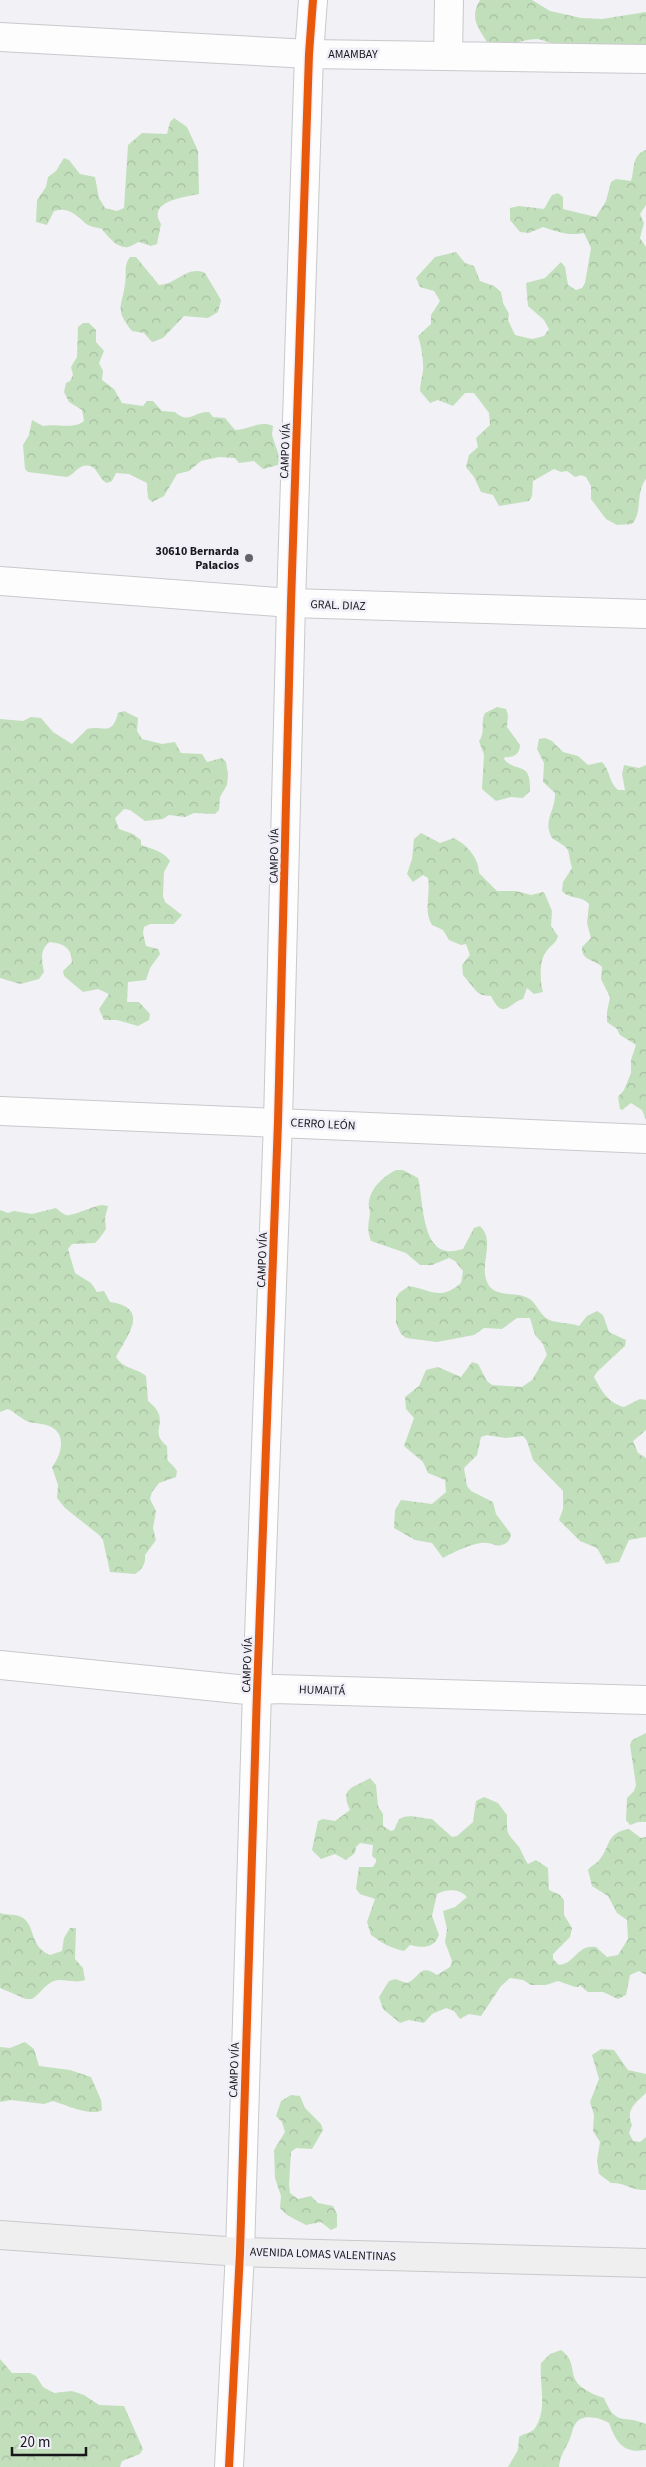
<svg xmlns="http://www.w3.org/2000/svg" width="646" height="2467" font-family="'Source Sans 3',sans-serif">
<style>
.forest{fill:url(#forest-crowns)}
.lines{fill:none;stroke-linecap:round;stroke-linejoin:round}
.street-casing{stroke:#c9c9cc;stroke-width:30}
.secondary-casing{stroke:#c9c9cc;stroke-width:30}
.street{stroke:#fdfdfe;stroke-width:28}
.secondary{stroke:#eeefee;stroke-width:28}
.cycleway-casing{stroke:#f0eff8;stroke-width:11}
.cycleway{stroke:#e8590c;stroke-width:8}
.poi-dot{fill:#636367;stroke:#f0eff8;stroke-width:2}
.labels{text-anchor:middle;stroke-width:5;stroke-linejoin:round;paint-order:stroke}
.street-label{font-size:12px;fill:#17171a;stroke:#f0eff8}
.poi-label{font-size:12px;font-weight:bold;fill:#17171a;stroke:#f0eff8;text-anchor:end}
</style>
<defs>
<pattern id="forest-crowns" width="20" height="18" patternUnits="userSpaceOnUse" patternTransform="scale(1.25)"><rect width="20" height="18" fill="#c2dfbc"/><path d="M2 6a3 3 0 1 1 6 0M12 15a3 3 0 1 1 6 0" fill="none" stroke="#a6bfa1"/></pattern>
</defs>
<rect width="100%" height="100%" fill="#f1f1f6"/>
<path class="forest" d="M480,0H532L550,11L581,18L602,19L646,12V62L599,57L538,39C521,39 507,48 490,47C480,29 468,20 480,0Z
M174,118L187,127L198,151L199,194C185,197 146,201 161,224L157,244L151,246L139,242C136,243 132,246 128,247C118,249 107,236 102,229C95,227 88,227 83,221C74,213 67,207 54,211L47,225L36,222L37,200L46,187L48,177L56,171L64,158L69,160L80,174L95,177L99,198L105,208L117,211L124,208L128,145L142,133L167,134L170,122Z
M646,150V205L640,214L644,223L640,238L646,247V479C635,493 643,512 632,524L617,525L606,519L591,499V486L586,477L581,475L575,477L567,471L561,472L554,469L533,481L532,496L529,501L499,506L493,495L481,492L474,477L466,467L469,455L478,447L476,438L490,425L489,413L474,393H465L453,406L438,400L430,403L420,391C420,384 422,378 423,371C424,363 421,344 418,336L431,324V315L440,301L434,291L420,287L416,278L435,257L456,252L465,263L474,266L480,281L494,286L501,292L503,303L509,314L508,320L515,335L532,339L544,336L549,329L544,320L528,306L526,283L545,278L561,262L565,267L568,285L576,290L582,288L585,283L591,248L584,233C567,236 559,232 543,227L529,233L520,232L510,220V208L519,206L544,209L552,195L558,193L563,197V209L596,217L606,201L611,182L616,179L631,181C635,170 631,155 646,150Z
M130,257H136L159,285C176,285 187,265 205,273L221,300L218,312L208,318L184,316L163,338L152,342L144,333L132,331C114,309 122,307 125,284C127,273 123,267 130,257Z
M83,323H89L96,330V342L104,351L99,363L103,371L102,380L114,389L122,403L143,406L147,401H153L162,411L175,412C189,425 194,411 209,412L213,417L225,418L235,430C248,430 260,420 273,426L272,435L280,459L278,465L263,469L254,461L239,463L235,458L219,457L201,461L189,471L177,474L164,496L152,502L148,498L147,483L129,474L116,473L112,481L107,483C98,479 97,462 83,466C77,468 73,475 67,477L28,472L25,469L23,445L29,435L32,420L43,426C56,423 73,430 84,421L82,410L69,402L64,392L66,383L70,381L73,375L71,367L77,357L78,327Z
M497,707L506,709L508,715L507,727L520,745C520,754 513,758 505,757L504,759C516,774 531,759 530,791L523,798L511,797L496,801L482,789L484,755L479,741C486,732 480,722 485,713Z
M124,711L138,718L137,731L142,739L162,744L175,742L181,753L202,754L207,762L222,758L226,762L228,775L227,785L220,797L219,810L215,814L194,813L185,817L169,815L163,819L145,821L130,810L124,809L115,818L119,829L133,834L141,840V845C152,849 163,851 170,861L164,872L163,896L165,902L182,915L174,924H150L144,927L143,933L146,946L158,949L160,954L150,968L146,980L128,982L127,1002H139L150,1014L149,1020L138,1026L117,1020H104L99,1009L109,994L98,989L83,992L64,976L63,971L72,962C71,947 64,944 50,942C39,949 42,961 44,972L39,979L20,984L0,978V719L23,721L31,717L41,718L53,732L72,744L87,729C104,725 112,737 118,713Z
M545,738L552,741L563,752L578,756L588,765L602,762C610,770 609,783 618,790H625L622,774L624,765L639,768L646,765V1120L642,1110L631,1103L622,1110L620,1109L618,1097L624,1090L631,1073V1060L636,1045L620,1035L617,1029L607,1022V1012L610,997L601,979L602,967C595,959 581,961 582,947L591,938L587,923L589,904C581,895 570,900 562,891L563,882L572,868C566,845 573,852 552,838C542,821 556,810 555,793L543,782L544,763L537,749L539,739Z
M421,833L440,843L454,838C467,845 479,858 479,873L497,891H516L531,895L543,892L545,894L552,911L551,926L558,936C556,944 550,945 546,952C539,960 540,982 543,992L534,994L527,988L523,999C509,1002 504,1022 491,996L482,995L477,992L463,975L462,965L470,955L466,944L461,945L449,940L443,930L432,925C423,911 431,894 428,878L423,875L413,882L407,874L412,859L414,839Z
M396,1170H403L418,1178C423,1195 421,1248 447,1251C452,1252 458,1250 463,1249L474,1228L480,1226C496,1242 479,1263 487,1282C494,1299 516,1291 528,1298C536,1302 539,1313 546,1318C554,1324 570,1322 579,1326L587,1316L597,1311L603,1315L609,1332L626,1340L625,1346L597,1372L594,1377C601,1390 608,1403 624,1407L640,1399L646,1400V1430L633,1441L638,1453L646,1458V1537L629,1540L619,1562L606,1564L597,1548L580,1541L559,1520L563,1509V1491L533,1460L527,1441L523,1436L505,1438L487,1435L481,1437L477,1455L464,1468L467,1486L471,1491L493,1502L496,1514L511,1534C510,1540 508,1543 502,1545C496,1547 493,1543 487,1543C476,1541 452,1553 443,1558L432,1543L415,1540L394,1528L395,1510L401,1500L432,1504L446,1492L445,1480L428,1473L423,1462L404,1446L414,1418L406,1409L405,1397L419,1386L426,1370L438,1367L461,1377L472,1362L478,1364L487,1381L492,1385L522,1387L532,1380L547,1355L543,1344L535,1335L530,1318H517L502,1329L484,1328L474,1335L437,1342L406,1338L401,1334L396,1323V1298L399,1293L409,1286C431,1290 441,1301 461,1283L463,1271L455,1261L449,1258L432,1265H420L406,1253L371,1241C367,1229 368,1226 370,1214C370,1210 368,1206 369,1202C371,1187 384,1176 396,1170Z
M102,1205L108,1206L105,1218L106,1229L99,1239L95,1243L72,1244L68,1249L75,1273L91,1283L97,1292L104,1291L110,1302C152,1308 126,1337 116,1357C123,1369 137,1368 146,1376L148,1401C174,1422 146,1429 167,1446C168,1469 166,1455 177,1471L176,1477L159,1483L152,1492L150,1499L156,1511L153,1528L156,1540L145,1555C146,1564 142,1569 135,1574L110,1572L103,1540L99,1535L65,1508L57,1498L58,1485L52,1467C60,1457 67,1437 53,1428C46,1423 37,1424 29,1422C21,1419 16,1413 8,1409L0,1412V1210L8,1213L14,1211L32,1214L56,1208C58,1210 63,1214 66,1215C71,1217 93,1206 102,1205Z
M646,1733V1822H638L630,1825L626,1820L627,1798L634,1791L636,1785L630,1745L632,1740Z
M370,1778L376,1785L378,1806L383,1814V1826L391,1831L394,1830L399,1819C411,1813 419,1819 432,1819L452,1837L457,1836L473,1822L476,1801L484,1797L498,1803L507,1815C507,1836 506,1831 519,1847C521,1850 525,1860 528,1864L536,1860L548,1868L549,1890L560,1895L564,1900V1915L572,1928L570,1937L553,1954V1959L559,1965C576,1963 577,1944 596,1947L607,1957L618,1955L628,1939L627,1920L617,1913L608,1896L592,1886L588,1870C591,1865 597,1864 600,1859C611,1845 606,1833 629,1829L641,1838L646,1837V1975L639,1971L630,1975L626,1995L618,1999L603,1992H588L579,1985V1987H575L558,1981L546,1985H531L523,1980L510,1978L501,1986L481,2016L469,2014L460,2019L454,2011L446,2008L432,2014L424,2023L409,2020L400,2023L383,2009L379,1997L389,1981L395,1979L407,1983C421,1977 419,1963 437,1975L450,1967L452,1961L445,1942L447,1929L443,1911L455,1907L467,1897C459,1888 446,1889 437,1894L432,1916L439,1935C434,1949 422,1948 410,1945L404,1951C390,1948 382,1943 371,1935L367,1922L375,1899L360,1894L356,1889L359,1867H373L376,1862V1859L372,1856L373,1845L360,1843L356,1847L355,1853L346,1860L335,1854L321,1859L312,1850L318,1821L323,1819L335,1821L350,1810C339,1787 354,1788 370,1778Z
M0,1913C7,1916 16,1913 23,1918C36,1927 29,1946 50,1955L62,1951L64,1938L70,1928H76L75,1959L83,1968L85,1980C74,1984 63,1978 54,1981C45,1984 40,1994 32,1999H26L0,1988Z
M25,2042L34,2049L39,2066L70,2070L91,2077L101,2100L102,2110C92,2117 63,2104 53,2101L44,2104L11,2100L0,2102V2047L10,2048Z
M601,2049L614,2050L628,2070L646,2074V2093C636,2103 625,2109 632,2125L629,2133L633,2141L640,2142L646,2137V2190C632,2191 624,2182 611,2183L599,2174L597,2161L600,2142L593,2131L594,2115L590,2102L599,2079L592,2055Z
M291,2095L300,2096L305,2108L321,2124L323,2130L312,2149L296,2148L291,2152L289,2184L290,2193L298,2199L311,2196L318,2203L333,2206L337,2214V2227L331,2230L321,2222L306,2225L287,2215L280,2208L281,2196L275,2178L274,2150L285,2132L282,2122L276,2116L281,2101Z
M561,2350C584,2367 557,2382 604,2398C616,2427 622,2414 646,2424V2450C623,2454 616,2442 609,2423C601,2418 583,2413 576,2423C572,2428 572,2435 569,2441C564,2451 560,2456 559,2467H508L518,2450L519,2437C524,2433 532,2433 535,2428C548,2409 539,2383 541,2363L550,2354Z
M0,2359L12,2373H30L36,2376L43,2387L54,2393L72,2391L84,2395L99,2405L124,2406L143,2449L140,2454L122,2461L120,2467H0Z"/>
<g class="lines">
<defs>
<path id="street" d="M0,37L309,54L646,59
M448,55L449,0
M0,581L291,603L646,614
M0,1111L646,1139
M0,1665L257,1691L275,1689L646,1700
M229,2467L240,2252L257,1691L278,1122L291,603L309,54L313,0"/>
<path id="secondary" d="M0,2235L240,2252L646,2263"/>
</defs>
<use href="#street" class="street-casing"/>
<use href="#secondary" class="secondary-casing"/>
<use href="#street" class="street"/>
<use href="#secondary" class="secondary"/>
<defs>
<path id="cycleway" d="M229,2467L240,2252L257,1691L278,1122L291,603L309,54L313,0"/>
</defs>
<use href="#cycleway" class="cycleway-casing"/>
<use href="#cycleway" class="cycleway"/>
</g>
<circle class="poi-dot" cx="249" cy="558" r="5"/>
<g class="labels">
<g class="street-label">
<text x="353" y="58">AMAMBAY</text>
<text transform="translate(285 451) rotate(-88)" y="4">CAMPO VÍA</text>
<text transform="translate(338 605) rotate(2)" y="4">GRAL. DIAZ</text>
<text transform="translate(274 856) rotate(-89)" y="4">CAMPO VÍA</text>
<text transform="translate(323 1124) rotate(3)" y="4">CERRO LEÓN</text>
<text transform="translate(262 1260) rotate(-88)" y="4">CAMPO VÍA</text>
<text transform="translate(247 1665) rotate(-88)" y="4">CAMPO VÍA</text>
<text transform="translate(322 1690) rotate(2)" y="4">HUMAITÁ</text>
<text transform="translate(234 2070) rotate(-88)" y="4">CAMPO VÍA</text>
<text transform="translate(323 2254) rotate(2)" y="4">AVENIDA LOMAS VALENTINAS</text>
</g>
<g class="poi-label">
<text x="239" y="555">30610 Bernarda<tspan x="239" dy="14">Palacios</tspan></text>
</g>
</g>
<path d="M12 2447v8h74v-8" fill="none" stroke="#17171a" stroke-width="2.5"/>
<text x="20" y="2447" font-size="15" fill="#17171a" stroke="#f0eff8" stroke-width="4" paint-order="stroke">20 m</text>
</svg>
